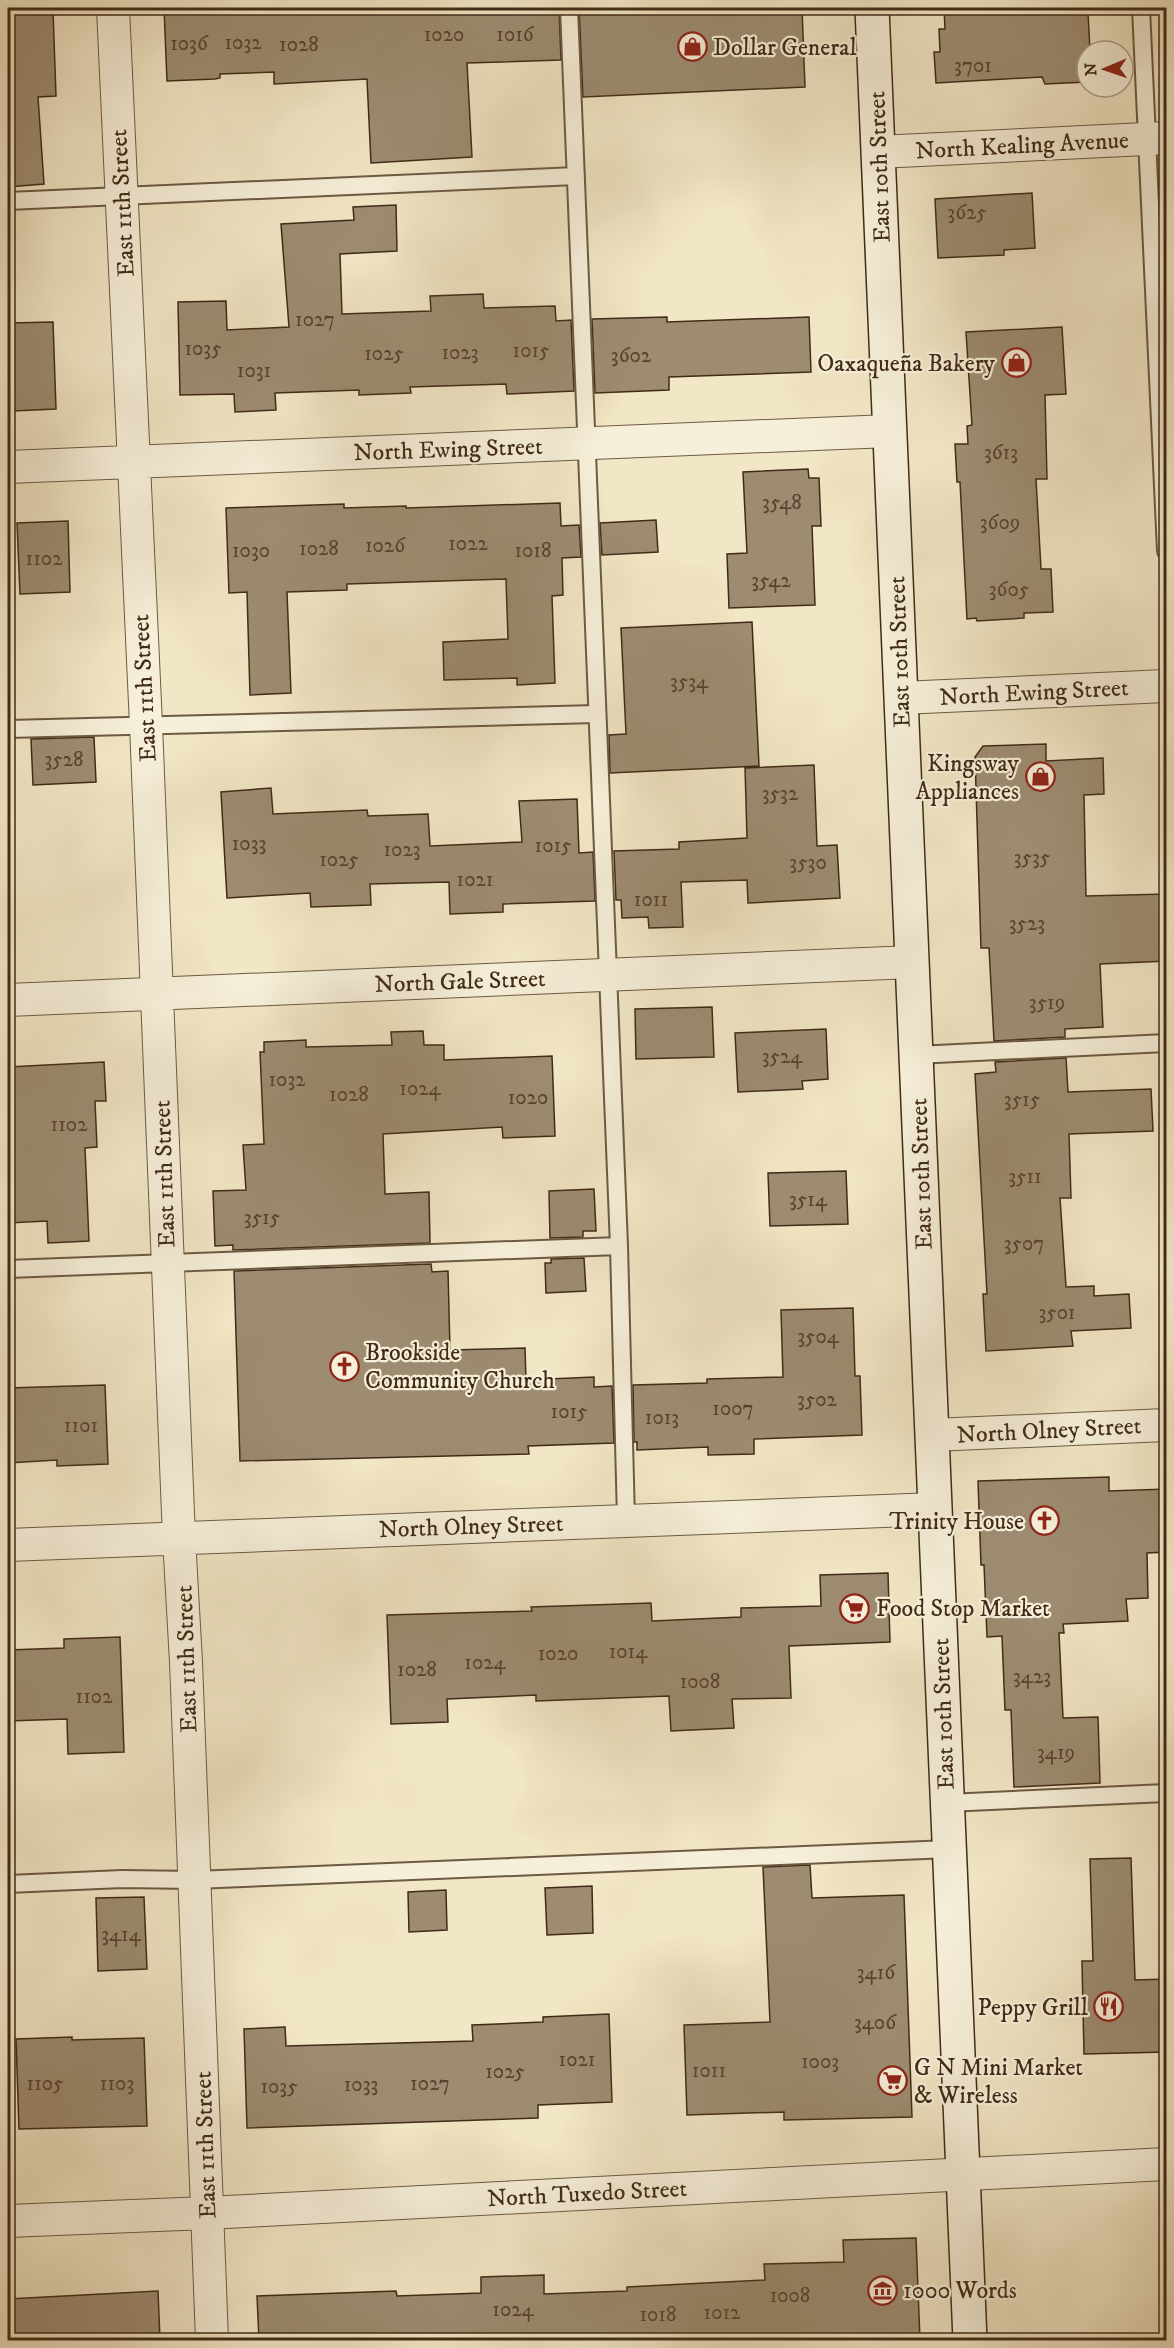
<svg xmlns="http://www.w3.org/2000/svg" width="1174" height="2348" font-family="'IM FELL DW Pica',serif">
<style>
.building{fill:#9d8c72;stroke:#412b18;stroke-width:1.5}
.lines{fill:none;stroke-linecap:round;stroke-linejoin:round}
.lane-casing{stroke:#6d5a43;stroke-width:20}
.street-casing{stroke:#6d5a43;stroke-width:34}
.secondary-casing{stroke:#412b18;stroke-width:36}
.lane{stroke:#f6efd9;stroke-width:16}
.street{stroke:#f6efd9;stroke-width:32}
.secondary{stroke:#f6efd9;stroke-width:33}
.labels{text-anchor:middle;stroke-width:4.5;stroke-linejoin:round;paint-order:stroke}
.number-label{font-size:21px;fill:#58432e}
.poi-label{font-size:24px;fill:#412b18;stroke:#f6efd9;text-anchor:start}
.street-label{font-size:24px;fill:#412b18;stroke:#f6efd9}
</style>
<rect width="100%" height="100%" fill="#f1e6c5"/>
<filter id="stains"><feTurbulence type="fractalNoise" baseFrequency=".00333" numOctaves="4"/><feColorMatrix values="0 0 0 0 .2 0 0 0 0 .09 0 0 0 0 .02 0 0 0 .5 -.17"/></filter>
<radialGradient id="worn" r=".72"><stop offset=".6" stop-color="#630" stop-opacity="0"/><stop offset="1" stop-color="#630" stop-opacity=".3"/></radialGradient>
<path class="building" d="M164,8H559L561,60L467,63L472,157L371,163L367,79L274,84V72L220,74V78L215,79L167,81Z
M579,8H802L805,87L583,97Z
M944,8H1067V13L1088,12L1090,51H1087V82L1045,84L1042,77L936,83L934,52H940L939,29H945Z
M32,10V12L53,11L56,96L38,97L44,184L8,187V11Z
M1032,193L1035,248L1004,250V255L938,258L935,199Z
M396,205L397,251L340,254L342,314L431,311L430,296L483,294L484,308L555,306L556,321L571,320L574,391L507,394L506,384L410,387L411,393L359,395V390L275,393L276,410L235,412L234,394L180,395L178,302L226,301L227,330L289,327L281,224L354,220L353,207Z
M667,317V322L809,317L811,372L669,377V390L595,393L592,319Z
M53,322L56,409L13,411L10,323Z
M1062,327L1066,394L1045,395L1047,479H1036L1041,569H1051L1053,612L1024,613V618L977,621L976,618L967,619L960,482H957L955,444H968L967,426L972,425L966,332Z
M808,469L809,478H819L821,526H812L815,605L729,608L727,554L747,553L743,472Z
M560,503L561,526L579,525L581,557L562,558L563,595L552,596L555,683L517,685V678L444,680L443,642L508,639L506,579L347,584V590L287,592L291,693L250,695L247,592L229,593L226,508L344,504V508L406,506V508Z
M656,520L658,552L602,555L600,523Z
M68,521L70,592L20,594L17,523Z
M752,622L759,766L610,773L609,735L626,734L621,628Z
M94,737L96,782L33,785L31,739Z
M1046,744V761L1103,758L1104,794L1084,795L1086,896L1167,894V961L1100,964L1103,1027L1065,1029V1037L994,1041L989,948H981L975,757L983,746Z
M814,765L817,846L837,845L840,898L748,903L747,880L681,882L683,927L649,928L648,917L622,918L621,900H616L614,851L679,849V842L747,838L745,768Z
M271,788L273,814L367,810L368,816L428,814L430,846L522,842L519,801L577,799L579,853L593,852L595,901L503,904V912L450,914L449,882L370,884L371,905L311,907L310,893L227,898L221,792Z
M712,1007L714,1057L636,1059L635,1009Z
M826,1029L828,1079L802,1081L803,1089L738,1092L735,1033Z
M423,1031L424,1045H444V1060L552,1056L555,1136L503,1138L502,1127L383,1134L385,1194L429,1192L430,1243L233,1250V1245L215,1246L213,1191L246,1190L243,1145L264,1144L260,1052H264V1042L306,1040V1047L392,1045L391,1032Z
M1066,1058L1068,1092L1151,1089L1153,1131L1069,1134L1071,1198H1060L1066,1287L1094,1286V1296L1129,1294L1131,1328L1071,1331L1073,1346L986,1351L983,1294H987L975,1074L996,1072L995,1062Z
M104,1062L106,1101H95L97,1147L85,1148L89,1241L48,1243L47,1221L8,1223V1067Z
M846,1171L848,1224L770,1226L768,1173Z
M594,1189L596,1231H583V1237L550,1238L549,1191Z
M584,1258L586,1291L546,1293L545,1263H551V1259Z
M431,1264L432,1272L448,1271L450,1350L525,1348L526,1380L594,1377V1387L612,1386L614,1443L528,1446L529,1454L240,1461L234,1271Z
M853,1308L855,1376H860L862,1435L754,1439V1454L708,1455V1447L637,1450V1442H634L633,1385L707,1383V1379L783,1377L781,1310Z
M105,1385L108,1464L57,1466V1460L8,1463V1388Z
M1109,1477V1491L1167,1489V1552L1147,1553L1148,1598L1126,1599L1128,1621L1063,1624L1064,1633H1059L1063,1718L1098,1717L1100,1783L1014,1787L1011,1710H1005L1002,1636L987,1637L984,1565H981L978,1481Z
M888,1573L890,1642L789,1646L791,1698L732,1699L734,1728L671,1731L669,1696L536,1701V1695L447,1699L448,1722L391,1724L387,1615L532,1611L531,1607L651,1603L652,1621L741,1617V1608L821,1606L820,1575Z
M120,1637L124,1752L68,1754L67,1719L8,1721V1650L64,1648V1639Z
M1131,1858L1135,1980L1167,1979V2052L1084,2054L1082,1961H1093L1090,1859Z
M810,1865L812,1898L904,1895L912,2117L784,2120V2112L687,2115L684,2025L770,2022L763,1867Z
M592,1886L593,1933L547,1935L545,1888Z
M446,1890L447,1930L409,1932L408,1892Z
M144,1897L147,1969L98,1971L96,1898Z
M609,2014L612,2102L538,2105V2118L247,2128L244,2029L285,2027L286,2046L473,2041L472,2025L543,2022V2017Z
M72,2037V2040L144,2038L147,2126L19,2129L16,2039Z
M916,2238L920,2340H259L257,2296L396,2291L397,2296L481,2293V2277L544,2275V2294L627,2291V2287L765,2280L764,2264L844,2262L843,2240Z
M158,2291L160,2340H8V2299Z"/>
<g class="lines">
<defs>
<path id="lane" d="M569,8L619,1246L626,1520
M1141,8L1166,551
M8,201L576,176
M8,729L597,714
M916,1055L1166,1043
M8,1269L619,1246
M947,1803L1166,1793
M8,1884L122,1879L195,1880L949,1849"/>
<path id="street" d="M113,8L146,725L179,1538L186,1662L212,2340
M878,152L1166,138
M8,467L889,431
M901,698L1166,686
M8,1000L912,962
M932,1435L1166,1425
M8,1545L935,1509
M8,2221L207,2213L1166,2164"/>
<path id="secondary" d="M872,8L970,2340"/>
</defs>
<use href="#lane" class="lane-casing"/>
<use href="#street" class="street-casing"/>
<use href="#secondary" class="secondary-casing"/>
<use href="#lane" class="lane"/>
<use href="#street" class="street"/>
<use href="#secondary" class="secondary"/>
</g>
<defs>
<symbol id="shop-ring" viewBox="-11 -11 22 22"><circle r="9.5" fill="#f6efd9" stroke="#8f2418" stroke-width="1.5"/><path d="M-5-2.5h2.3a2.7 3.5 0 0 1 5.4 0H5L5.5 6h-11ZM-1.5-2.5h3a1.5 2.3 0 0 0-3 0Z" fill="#8f2418"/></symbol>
<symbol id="church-ring" viewBox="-11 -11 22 22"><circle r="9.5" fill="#f6efd9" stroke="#8f2418" stroke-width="1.5"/><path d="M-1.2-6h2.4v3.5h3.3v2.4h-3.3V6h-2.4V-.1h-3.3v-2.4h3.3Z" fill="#8f2418"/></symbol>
<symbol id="supermarket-ring" viewBox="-11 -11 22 22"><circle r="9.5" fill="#f6efd9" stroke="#8f2418" stroke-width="1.5"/><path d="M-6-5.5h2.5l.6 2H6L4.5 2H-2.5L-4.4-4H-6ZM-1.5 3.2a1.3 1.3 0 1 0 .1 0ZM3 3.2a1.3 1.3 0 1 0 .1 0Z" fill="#8f2418"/></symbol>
<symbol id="restaurant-ring" viewBox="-11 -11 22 22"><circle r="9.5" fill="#f6efd9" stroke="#8f2418" stroke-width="1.5"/><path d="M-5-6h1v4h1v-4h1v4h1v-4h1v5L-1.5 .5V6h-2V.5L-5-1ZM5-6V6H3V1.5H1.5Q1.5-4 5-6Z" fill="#8f2418"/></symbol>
<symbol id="museum-ring" viewBox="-11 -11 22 22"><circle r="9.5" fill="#f6efd9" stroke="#8f2418" stroke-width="1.5"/><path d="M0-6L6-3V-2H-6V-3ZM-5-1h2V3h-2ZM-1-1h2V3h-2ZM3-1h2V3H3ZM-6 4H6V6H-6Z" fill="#8f2418"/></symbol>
</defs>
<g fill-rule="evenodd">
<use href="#shop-ring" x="676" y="30" width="33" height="33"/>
<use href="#shop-ring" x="1000" y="346" width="33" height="33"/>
<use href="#shop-ring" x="1024" y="760" width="33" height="33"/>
<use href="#church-ring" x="328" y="1350" width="33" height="33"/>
<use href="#church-ring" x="1028" y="1504" width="33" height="33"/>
<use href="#supermarket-ring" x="838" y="1592" width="33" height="33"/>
<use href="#restaurant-ring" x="1092" y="1990" width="33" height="33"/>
<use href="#supermarket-ring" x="876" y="2064" width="33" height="33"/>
<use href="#museum-ring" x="866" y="2274" width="33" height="33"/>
</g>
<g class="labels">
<g class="number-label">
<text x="444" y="41">1020</text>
<text x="515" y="41">1016</text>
<text x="243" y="49">1032</text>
<text x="189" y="50">1036</text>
<text x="299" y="51">1028</text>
<text x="973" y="72">3701</text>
<text x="967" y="219">3625</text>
<text x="315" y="326">1027</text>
<text x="203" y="355">1035</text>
<text x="531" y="357">1015</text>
<text x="460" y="359">1023</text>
<text x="384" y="360">1025</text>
<text x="631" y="362">3602</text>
<text x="254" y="377">1031</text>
<text x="1001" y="459">3613</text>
<text x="782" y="509">3548</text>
<text x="1000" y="529">3609</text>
<text x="468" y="550">1022</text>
<text x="385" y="552">1026</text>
<text x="319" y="555">1028</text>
<text x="251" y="557">1030</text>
<text x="533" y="557">1018</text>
<text x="44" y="565">1102</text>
<text x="771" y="587">3542</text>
<text x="1009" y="596">3605</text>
<text x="689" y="688">3534</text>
<text x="64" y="766">3528</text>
<text x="780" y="800">3532</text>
<text x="249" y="850">1033</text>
<text x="553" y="852">1015</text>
<text x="402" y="856">1023</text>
<text x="1032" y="864">3535</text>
<text x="339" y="866">1025</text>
<text x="808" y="869">3530</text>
<text x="475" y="886">1021</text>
<text x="651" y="906">1011</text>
<text x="1027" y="930">3523</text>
<text x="1047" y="1009">3519</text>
<text x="782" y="1063">3524</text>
<text x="287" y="1086">1032</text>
<text x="420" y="1095">1024</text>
<text x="349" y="1101">1028</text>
<text x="528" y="1104">1020</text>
<text x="1022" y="1106">3515</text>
<text x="69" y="1131">1102</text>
<text x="1025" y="1183">3511</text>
<text x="808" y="1206">3514</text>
<text x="262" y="1224">3515</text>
<text x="1024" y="1250">3507</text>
<text x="1057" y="1319">3501</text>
<text x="818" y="1343">3504</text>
<text x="817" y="1406">3502</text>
<text x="733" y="1415">1007</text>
<text x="569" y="1418">1015</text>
<text x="662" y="1424">1013</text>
<text x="81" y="1432">1101</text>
<text x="628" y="1658">1014</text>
<text x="558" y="1660">1020</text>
<text x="485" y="1669">1024</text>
<text x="417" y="1676">1028</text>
<text x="1032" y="1683">3423</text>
<text x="700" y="1688">1008</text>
<text x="94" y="1703">1102</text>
<text x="1056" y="1759">3419</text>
<text x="121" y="1941">3414</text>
<text x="876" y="1979">3416</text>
<text x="875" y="2029">3406</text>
<text x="577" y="2066">1021</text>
<text x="820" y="2068">1003</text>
<text x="709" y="2077">1011</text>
<text x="505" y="2078">1025</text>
<text x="45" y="2090">1105</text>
<text x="117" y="2090">1103</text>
<text x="430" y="2090">1027</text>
<text x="361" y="2091">1033</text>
<text x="279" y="2093">1035</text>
<text x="790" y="2302">1008</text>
<text x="513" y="2316">1024</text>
<text x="722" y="2319">1012</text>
<text x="658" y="2321">1018</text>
</g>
<g class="poi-label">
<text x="713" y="55">Dollar General</text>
<text x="995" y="371" text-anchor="end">Oaxaqueña Bakery</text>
<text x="1019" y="771" text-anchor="end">Kingsway<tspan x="1019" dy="28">Appliances</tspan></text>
<text x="365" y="1360">Brookside<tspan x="365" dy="28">Community Church</tspan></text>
<text x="1024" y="1529" text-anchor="end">Trinity House</text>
<text x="876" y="1616">Food Stop Market</text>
<text x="1088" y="2015" text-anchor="end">Peppy Grill</text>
<text x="914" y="2075">G N Mini Market<tspan x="914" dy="28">&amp; Wireless</tspan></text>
<text x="903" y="2298">1000 Words</text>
</g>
<g class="street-label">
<text transform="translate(1022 145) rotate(-3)" y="8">North Kealing Avenue</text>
<text transform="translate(879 167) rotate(-92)" y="8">East 10th Street</text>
<text transform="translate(122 203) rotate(-93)" y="8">East 11th Street</text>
<text transform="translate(448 449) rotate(-2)" y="8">North Ewing Street</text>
<text transform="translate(899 652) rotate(-92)" y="8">East 10th Street</text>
<text transform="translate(144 688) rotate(-93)" y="8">East 11th Street</text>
<text transform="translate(1034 692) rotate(-3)" y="8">North Ewing Street</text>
<text transform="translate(460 981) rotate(-2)" y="8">North Gale Street</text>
<text transform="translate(164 1174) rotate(-92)" y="8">East 11th Street</text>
<text transform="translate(921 1174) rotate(-92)" y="8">East 10th Street</text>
<text transform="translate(1049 1430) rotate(-3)" y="8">North Olney Street</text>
<text transform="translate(471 1526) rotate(-2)" y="8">North Olney Street</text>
<text transform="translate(186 1659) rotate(-92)" y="8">East 11th Street</text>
<text transform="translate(943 1714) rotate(-92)" y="8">East 10th Street</text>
<text transform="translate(205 2145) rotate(-92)" y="8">East 11th Street</text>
<text transform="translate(587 2193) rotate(-3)" y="8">North Tuxedo Street</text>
</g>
</g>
<rect width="1174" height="2348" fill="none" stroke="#f1e6c5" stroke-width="30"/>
<rect x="9" y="9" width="1156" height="2330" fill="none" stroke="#412b18" stroke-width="3"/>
<rect x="15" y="15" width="1144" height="2318" fill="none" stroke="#412b18" stroke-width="1.5"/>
<g transform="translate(1105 69) rotate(268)"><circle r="28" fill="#f6efd9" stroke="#aea18c" stroke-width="1.5"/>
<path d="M0-4.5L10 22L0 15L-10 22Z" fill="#8f2418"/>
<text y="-9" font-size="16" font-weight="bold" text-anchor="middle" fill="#412b18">N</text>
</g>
<rect width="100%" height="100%" filter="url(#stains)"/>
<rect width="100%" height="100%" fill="url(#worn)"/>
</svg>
